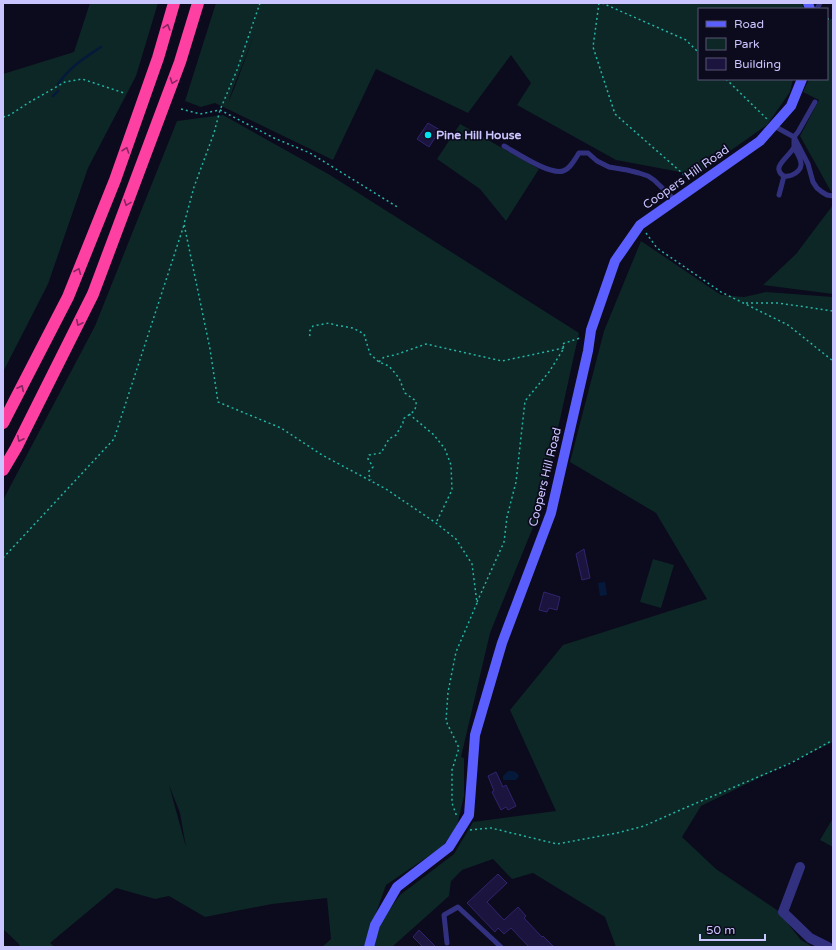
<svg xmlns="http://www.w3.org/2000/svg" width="836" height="950" font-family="'Varela Round',sans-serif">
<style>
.green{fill:#0c2725;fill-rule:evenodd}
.water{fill:#051a3b}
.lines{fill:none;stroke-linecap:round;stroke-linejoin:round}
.stream{stroke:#051a3b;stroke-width:2.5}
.building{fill:#1b143f;stroke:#30246d}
.path{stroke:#23b5a7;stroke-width:1.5;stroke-dasharray:2 3;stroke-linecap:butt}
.lane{stroke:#313180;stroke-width:5}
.street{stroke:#313180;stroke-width:10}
.secondary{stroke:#5c5fff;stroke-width:10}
.highway{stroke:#ff40a3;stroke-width:12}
.oneway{stroke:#862560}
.poi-dot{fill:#00e2f0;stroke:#0c0a1d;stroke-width:1.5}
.labels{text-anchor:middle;stroke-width:3.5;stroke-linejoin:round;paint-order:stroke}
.poi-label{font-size:12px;font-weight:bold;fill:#cac5ff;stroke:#0c0a1d;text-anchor:start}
.street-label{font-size:12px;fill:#cac5ff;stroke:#0c0a1d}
</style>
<rect width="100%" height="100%" fill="#0c0a1d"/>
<path class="green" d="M90,3H158L136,76L88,168L48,284L3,372V74L74,52Z
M216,3H802L804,9H699V79H793L790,92L767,125L696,175L616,160L517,105L531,83L511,55L468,113L376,69L333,160L215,103L201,107L185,101ZM254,35L234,89L229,100V99Z
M833,18V195L800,136L819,100L803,92L809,79H827V21Z
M223,115L330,175L579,333L540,510L490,633L461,757L464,758V796L457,826L442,847L386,885L364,947H322L331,939L327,898L272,904L205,917L169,896L155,899L116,888L50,943L55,947H20L19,944L3,929V500L95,326L177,121ZM169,785L180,813L186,847Z
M460,124L539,169L506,221L480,189L437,159Z
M833,205V294L763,285L796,254Z
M641,241L721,295L744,297L766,292L833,297V742L701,806L682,837L716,869L777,910L801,940L813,947H616L605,917L533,873L512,879L493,859L462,870L451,881L449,896L392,947H373L378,926L400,895L454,854L473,822L556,811L510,710L563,645L707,599L656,513L570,462L604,331Z
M653,559L674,565L661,608L640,602Z
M833,818V847L820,840Z"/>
<path class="water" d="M605,582L607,595L600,596L598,583Z
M508,771C514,771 516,771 519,776L516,780H503V776Z"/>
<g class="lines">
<path class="stream" d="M58,84C71,66 83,59 101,47
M53,96L58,91"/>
</g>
<path class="building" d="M428,123L440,130L429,147L417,139Z
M584,549L590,578L582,580L576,554Z
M544,592L560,597L557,610L549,608L547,612L539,610Z
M496,772L503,787L506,785L516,806L508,810L506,807L501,810L492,792L494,791L488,776Z
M498,874L507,883L487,902L504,920L518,907L526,916L524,918L542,937L543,936L554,947H529L511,928L504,934L498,928L495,932L467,903Z
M419,930L436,947H423L413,937Z"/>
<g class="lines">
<path class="path" d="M260,3L237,70L220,110L214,133L194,187L184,224L210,349L218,402L281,428L322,455L386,489L436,523L456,539L472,564L477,603L456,652L448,692L446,721L459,748L452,770V803L457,817
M599,3L593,47L615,114L690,180
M602,3L686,40L699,53
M827,19H833
M726,79L768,120
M181,109L200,114L220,110L274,138L310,153L399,208
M3,117L10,115L28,103L65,82L82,79L124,93
M646,233L657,248L721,292L788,325L833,361
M746,303H778L833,311
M310,336L309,332L313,326L329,323L335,325L353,328L364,334L370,354L379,362L389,366L399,378L405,393L416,401C417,412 411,413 403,419V423L396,435L389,439L381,453L369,455L368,459L373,467L369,471V475L371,480
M379,362L384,357L395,355L426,344L502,361L564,348
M409,414L434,435L445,449L451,465L452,490L436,523
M3,558L114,439L184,225
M477,602L504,542L507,517L516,482L525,401L549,372L564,348L562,344L580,338
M470,830L491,828L557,844L617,833L644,826L687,807L791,763L833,740"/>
<path class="lane" d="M817,9L820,3
M774,126L794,137L808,164L813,182L817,188L822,192L827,195L833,196
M504,146C517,153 549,175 563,171C570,169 575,159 579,153H588L597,161L609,167L627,170L639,173L648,176L654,180L675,200
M794,147C796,152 801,158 801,164C802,173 782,183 779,170C777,164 791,154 794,147C794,144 794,140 794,137L798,132L815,102
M779,195L784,176
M447,943L444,915L458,907L501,947"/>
<path class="street" d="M800,867L783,912L810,938L828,947"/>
<path class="secondary" d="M808,3L810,9
M369,947L375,925L397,887L449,847L469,815L475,735L502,643L551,513L588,351L591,330L615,261L640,225L760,141L791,106L802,79"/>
<path class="highway" d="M3,423L68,297L115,180L158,58L174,3
M3,470L16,448L93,294L180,62L198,3"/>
</g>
<defs><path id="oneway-chevron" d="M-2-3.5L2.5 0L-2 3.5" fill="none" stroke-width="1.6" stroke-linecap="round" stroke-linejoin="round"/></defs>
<g class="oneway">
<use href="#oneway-chevron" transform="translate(167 27) rotate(-73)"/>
<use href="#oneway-chevron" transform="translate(173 81) rotate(110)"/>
<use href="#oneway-chevron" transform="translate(126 150) rotate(-71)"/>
<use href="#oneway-chevron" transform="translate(127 203) rotate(110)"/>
<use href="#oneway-chevron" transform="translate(78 271) rotate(-68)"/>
<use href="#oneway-chevron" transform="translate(79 323) rotate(117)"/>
<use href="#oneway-chevron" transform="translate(21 388) rotate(-63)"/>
<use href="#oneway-chevron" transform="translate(20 439) rotate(117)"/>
</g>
<circle class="poi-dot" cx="428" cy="135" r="4"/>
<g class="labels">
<g class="poi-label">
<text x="436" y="139">Pine Hill House</text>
</g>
<g class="street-label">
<text transform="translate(686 177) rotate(-35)" y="4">Coopers Hill Road</text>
<text transform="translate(545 477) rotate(-76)" y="4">Coopers Hill Road</text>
</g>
</g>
<rect width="836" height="950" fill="none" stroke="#cac5ff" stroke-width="8"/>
<rect x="698" y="8" width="130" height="72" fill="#0c0a1d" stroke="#585577"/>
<rect x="706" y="21" width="20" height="6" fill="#5c5fff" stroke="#585577"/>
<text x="734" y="28" font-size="12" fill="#cac5ff">Road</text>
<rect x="706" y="38" width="20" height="12" fill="#0c2725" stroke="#585577"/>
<text x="734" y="48" font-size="12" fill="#cac5ff">Park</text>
<rect x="706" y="58" width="20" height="12" fill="#1b143f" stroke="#585577"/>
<text x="734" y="68" font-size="12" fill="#cac5ff">Building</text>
<path d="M700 934v6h65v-6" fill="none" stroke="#cac5ff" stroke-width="2"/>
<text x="706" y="934" font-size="12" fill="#cac5ff" stroke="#0c0a1d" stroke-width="3" paint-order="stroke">50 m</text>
</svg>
